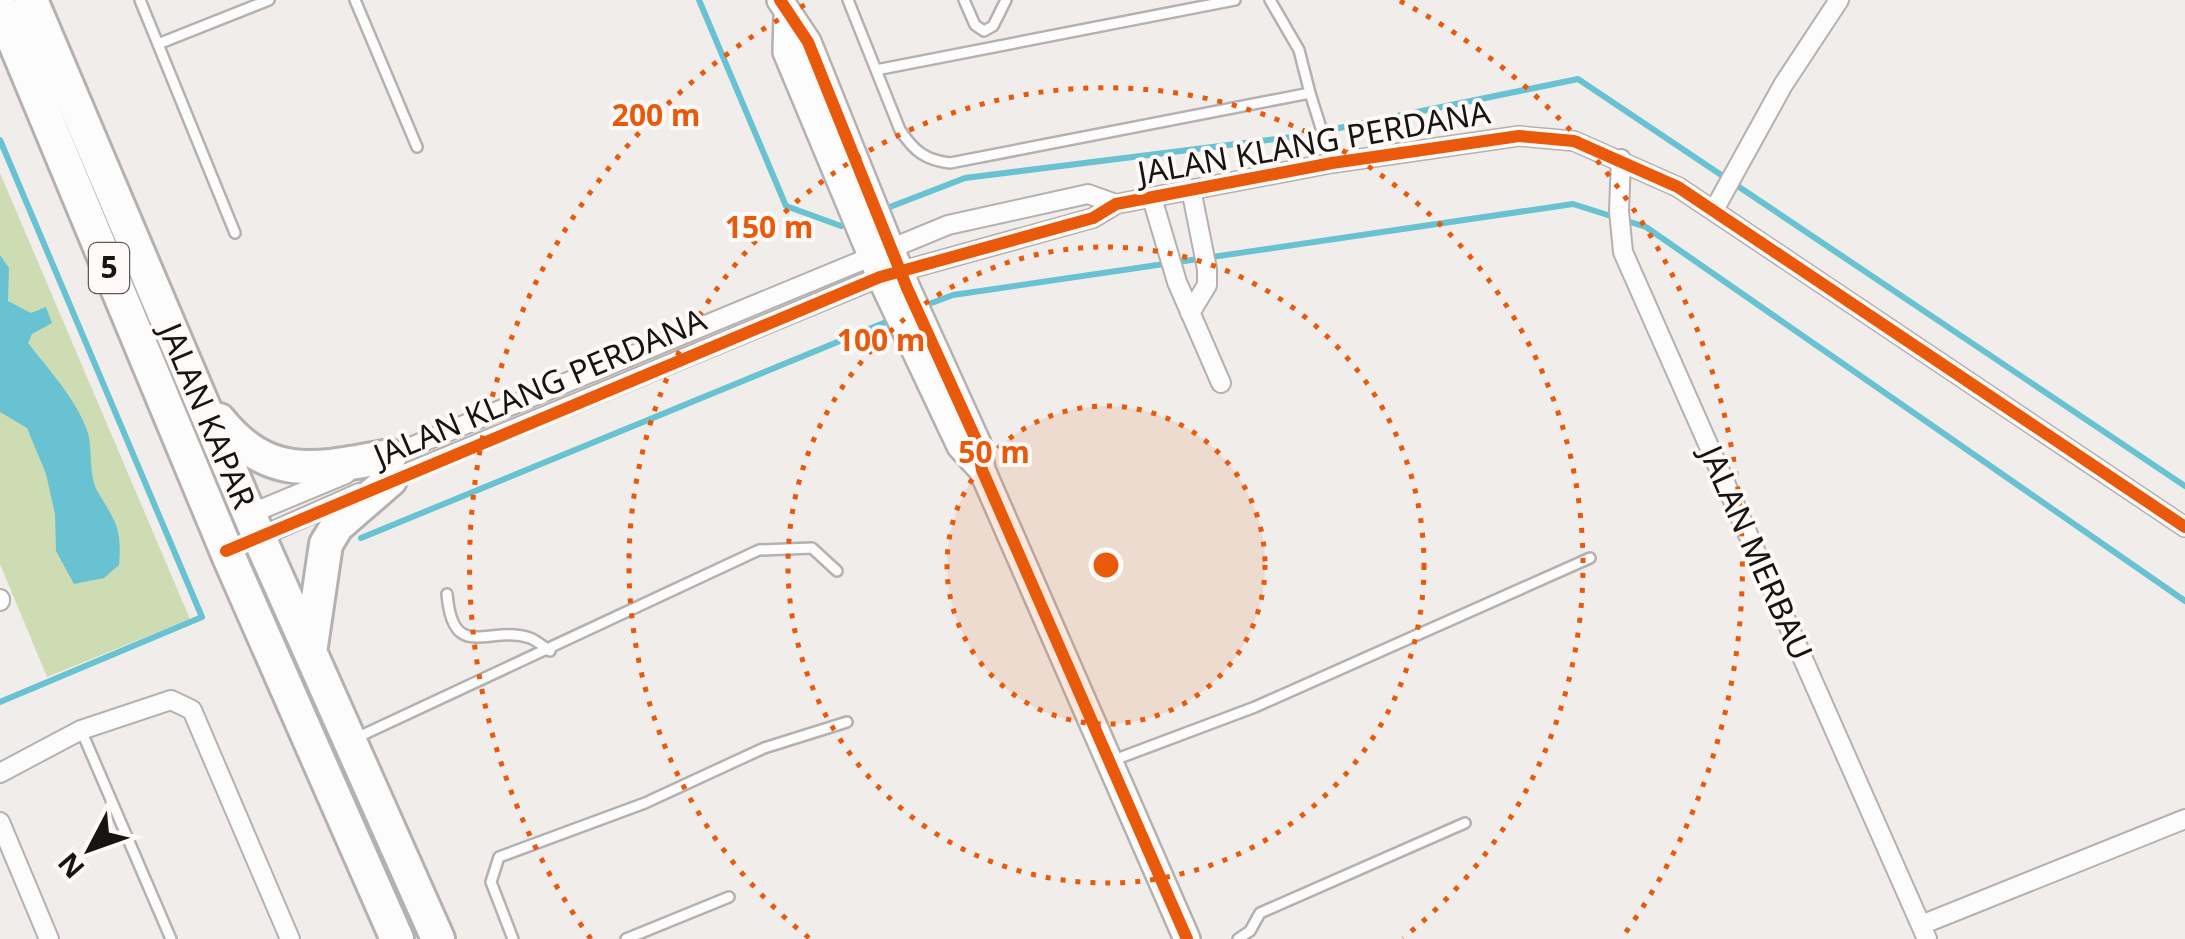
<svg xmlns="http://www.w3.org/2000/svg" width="2185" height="939" font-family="'Noto Sans',sans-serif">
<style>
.green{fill:#cedcb3}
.water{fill:#68c2d1}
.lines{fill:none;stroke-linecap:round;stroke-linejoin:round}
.stream{stroke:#68c2d1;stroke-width:6}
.lane-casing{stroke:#b4b1b0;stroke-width:14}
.street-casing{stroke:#b4b1b0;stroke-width:22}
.secondary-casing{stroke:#b4b1b0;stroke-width:30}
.highway-casing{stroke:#b4b1b0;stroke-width:38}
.lane{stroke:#fdfcfc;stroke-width:9}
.street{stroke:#fdfcfc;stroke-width:18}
.secondary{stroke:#fdfcfc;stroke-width:25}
.highway{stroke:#fdfcfc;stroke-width:32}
.cycleway-casing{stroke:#fffaf7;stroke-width:19}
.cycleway{stroke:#e8590c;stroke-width:12}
.ring{fill:none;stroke:#e8590c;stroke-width:5;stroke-dasharray:5 10}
.labels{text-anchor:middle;stroke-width:8;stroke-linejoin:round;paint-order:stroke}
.shield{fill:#fffaf7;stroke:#5d5a58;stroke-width:2.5}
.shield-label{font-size:30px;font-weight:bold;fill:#171514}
.street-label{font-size:32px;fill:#171514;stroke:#fffaf7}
.centre{fill:#e8590c;stroke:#fffaf7;stroke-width:5}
.ring-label{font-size:30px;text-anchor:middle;font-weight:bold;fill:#e8590c;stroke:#fffaf7;stroke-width:8;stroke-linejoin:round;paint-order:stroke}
</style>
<rect width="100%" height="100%" fill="#f0edeb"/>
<path class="green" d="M0,173L190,619L47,677L0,564Z"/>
<path class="water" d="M0,255L9,268L8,301L31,313L46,307L52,323L32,334L28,343C49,370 77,400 88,433C93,452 88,477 99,494C116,522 122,529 119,565L104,578L74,584L56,551L55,514L46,474L27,428L0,412Z"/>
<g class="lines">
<path class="stream" d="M699,0L786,206L841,226L852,222
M1339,128L1578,79L2185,486
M0,140L202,617L0,702
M882,210L965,178L1300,136
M921,307L953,295L1573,204L1646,227L2185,601
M361,538L891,320"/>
<defs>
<path id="lane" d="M140,0L235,233
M355,0L417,147
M848,0L900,130C914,151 925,160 950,163L1310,93L1332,163
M964,0L975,25L984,31L993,26L1006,0
M1270,0L1299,50L1310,93
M158,44L269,0
M876,70L1235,0
M447,594C453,664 489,624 530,638C536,640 544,647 550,651
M81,730L171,939
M356,738L759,550L812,548L837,571
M1114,760L1255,707L1590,558
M513,939L491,882L499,857L645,803L764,748L847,722
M626,939L729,897
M1238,939L1250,931L1260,913L1465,823"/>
<path id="street" d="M1621,159L1619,211L1623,252L1927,939
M1152,198L1177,282L1221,383
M1714,210L1783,85L1839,0
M1190,313L1207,285V269L1191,189
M384,458L948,225L1088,194L1116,204
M383,483L880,277L1093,218L1116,204L1332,163L1519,136L1574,141L1678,187L2185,527
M245,516L346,474
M255,539L359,493
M0,599V601
M0,773L81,730L171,700L192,710L290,939
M0,822L49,939
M1921,925L2185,819"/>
<path id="secondary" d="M780,0L808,42L907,288L978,444L982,470L1187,939
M787,16L786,52L880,277L960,446L982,470"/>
<path id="highway" d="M31,0L259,537L438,939
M0,7L229,557L397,939
M219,420C270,483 318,469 390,456
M311,646L326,544L337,526L390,480"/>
</defs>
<use href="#lane" class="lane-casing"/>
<use href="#street" class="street-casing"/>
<use href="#secondary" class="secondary-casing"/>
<use href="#highway" class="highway-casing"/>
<use href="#lane" class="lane"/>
<use href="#street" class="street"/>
<use href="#secondary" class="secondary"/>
<use href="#highway" class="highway"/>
<defs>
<path id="cycleway" d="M780,0L808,42L907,288L978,444L982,470L1187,939
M226,551L880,277L1093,218L1116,204L1332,163L1519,136L1574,141L1678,187L2185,527"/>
</defs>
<use href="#cycleway" class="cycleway-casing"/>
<use href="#cycleway" class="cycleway"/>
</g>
<circle cx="1106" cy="565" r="159" fill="#e8590c" fill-opacity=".12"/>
<g class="ring">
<circle cx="1106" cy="565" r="159"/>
<circle cx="1106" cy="565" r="318"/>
<path d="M809 938A477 477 0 1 1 1403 938"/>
<path d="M591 939A636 636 0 0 1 812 1M1400 1A636 636 0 0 1 1621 939"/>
</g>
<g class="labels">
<rect class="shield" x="89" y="243" width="40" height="50" rx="8"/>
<g class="shield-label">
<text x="109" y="278">5</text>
</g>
<g class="street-label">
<text transform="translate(1314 143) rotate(-10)" y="11">JALAN KLANG PERDANA</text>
<text transform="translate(540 388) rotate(-23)" y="11">JALAN KLANG PERDANA</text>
<text transform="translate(207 416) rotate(67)" y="11">JALAN KAPAR</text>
<text transform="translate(1756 553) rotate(66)" y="11">JALAN MERBAU</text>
</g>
</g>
<circle cx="1106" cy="565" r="15" class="centre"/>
<g class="ring-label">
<text x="656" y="126">200 m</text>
<text x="769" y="238">150 m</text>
<text x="881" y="351">100 m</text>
<text x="994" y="463">50 m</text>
</g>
<g transform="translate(90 849) rotate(229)" stroke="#fffaf7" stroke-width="8" paint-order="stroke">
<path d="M0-8L18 38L0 25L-18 38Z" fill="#171514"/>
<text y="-15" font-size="28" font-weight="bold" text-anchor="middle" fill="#171514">N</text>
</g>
</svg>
